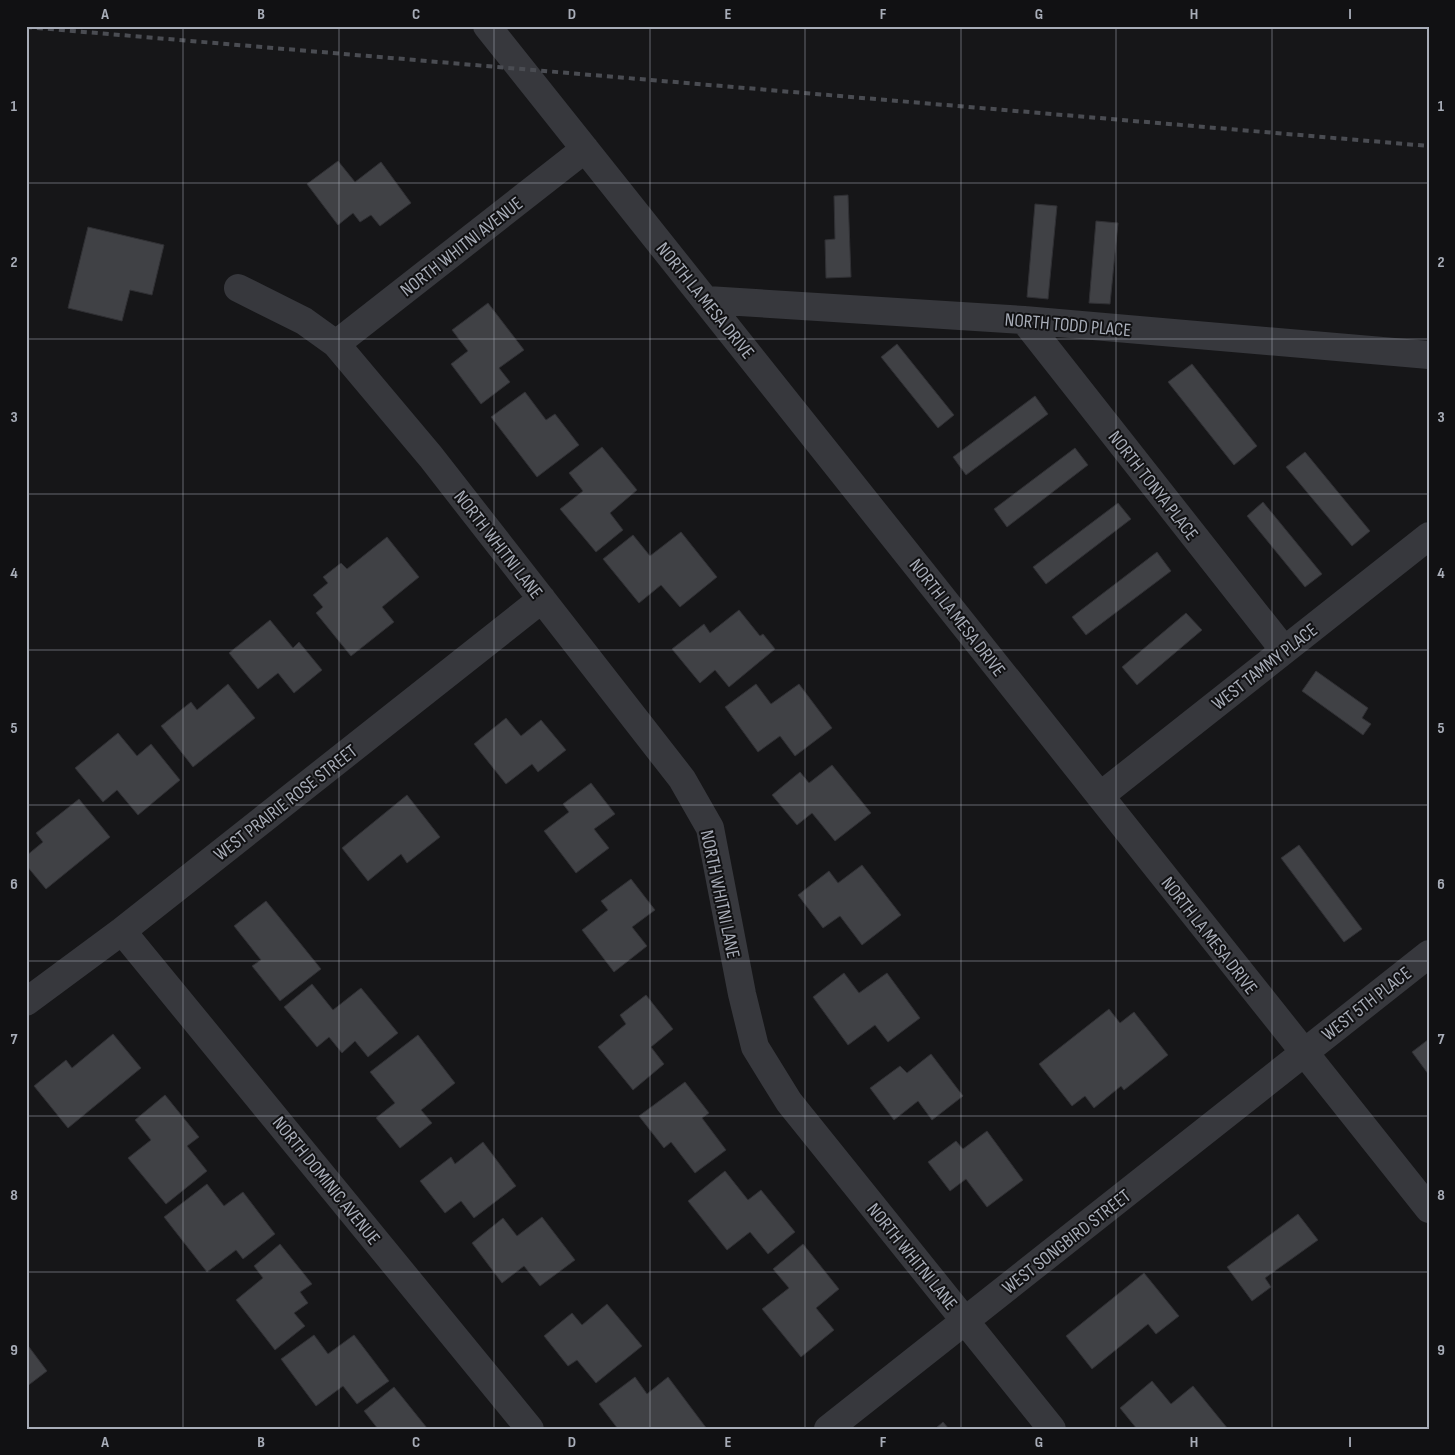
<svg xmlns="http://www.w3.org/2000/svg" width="1455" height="1455" font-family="'Sofia Sans Condensed',sans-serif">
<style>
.building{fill:#404145;stroke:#303034}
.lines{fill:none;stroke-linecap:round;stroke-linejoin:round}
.minor{stroke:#37383d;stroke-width:28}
.rail{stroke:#4a4c52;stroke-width:4;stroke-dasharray:6 5;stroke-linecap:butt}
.grid{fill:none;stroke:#a8adb8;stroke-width:1;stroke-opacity:0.55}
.labels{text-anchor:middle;stroke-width:4;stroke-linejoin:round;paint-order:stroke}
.street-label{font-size:19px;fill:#a8adb8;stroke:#111113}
.neatline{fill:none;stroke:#a8adb8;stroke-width:2}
.grid-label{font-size:16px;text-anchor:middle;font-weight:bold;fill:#a8adb8}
</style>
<rect width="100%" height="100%" fill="#161618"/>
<path class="building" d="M338,161L355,182L381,162L411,203L380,226L371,215L360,222L353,213L338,225L307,184Z
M848,195L851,277L826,278L825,240L835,239L834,196Z
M1035,204L1057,206L1048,299L1027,297Z
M1096,221L1118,223L1110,304L1089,303Z
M88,227L164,245L152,295L130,290L122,321L68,308Z
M488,303L524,350L499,368L510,382L481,404L451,364L468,351L452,330Z
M897,344L954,415L938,428L881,357Z
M1192,364L1257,446L1234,465L1168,382Z
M525,392L546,420L555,414L579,445L537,477L491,417Z
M1035,396L1048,414L966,475L953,457Z
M602,447L637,490L610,513L623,530L596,552L560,509L583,491L569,473Z
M1075,448L1088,465L1007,527L994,509Z
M1305,452L1370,531L1352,546L1286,467Z
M1263,502L1322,574L1305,587L1247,516Z
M1118,503L1131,519L1046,584L1033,567Z
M681,532L717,577L680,607L661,585L639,603L603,559L633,535L650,556Z
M387,537L419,577L382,607L394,622L351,656L316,613L323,607L313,595L328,583L323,577L341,563L347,569Z
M1157,552L1171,571L1086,635L1072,617Z
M739,610L760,636L763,634L775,649L729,687L715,670L700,683L672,649L704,624L710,633Z
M1186,613L1202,630L1137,685L1122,667Z
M270,620L293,648L299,642L322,670L294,693L278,673L258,689L229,653Z
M1316,671L1368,708L1362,718L1371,724L1363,735L1302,691Z
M228,684L255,718L193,767L161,726L191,702L197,710Z
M756,684L771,704L799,684L832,728L795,756L780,736L758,752L725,707Z
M506,718L521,736L541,720L566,750L538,772L532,764L506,784L474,744Z
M118,733L137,756L151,744L180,780L138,815L117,790L103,802L75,768Z
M832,765L871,813L835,841L812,813L797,825L772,795L800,772L809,783Z
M591,783L615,814L594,829L609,848L576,873L544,831L569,812L563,804Z
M407,795L440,837L407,863L401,854L368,881L342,848Z
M79,799L110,837L46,889L26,865V856L43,842L36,833Z
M1299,845L1362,929L1344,942L1281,858Z
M862,865L901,915L862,945L840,916L823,928L798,895L829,871L838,883Z
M631,879L655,910L632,927L647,946L614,972L582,930L608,910L601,901Z
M266,901L321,969L280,1001L252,966L261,960L234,926Z
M844,973L859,993L887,973L920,1018L888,1042L875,1025L848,1045L813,997Z
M312,984L333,1010L361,988L398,1033L368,1057L355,1041L342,1053L329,1037L317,1047L284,1007Z
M646,995L673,1029L651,1047L664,1064L633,1090L598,1047L626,1024L620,1015Z
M1109,1009L1120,1023L1134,1012L1168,1055L1124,1090L1121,1086L1094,1108L1085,1096L1072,1106L1039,1064Z
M113,1034L141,1068L68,1128L34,1086L66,1060L72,1068Z
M418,1035L455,1083L421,1110L432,1123L400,1148L376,1118L395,1103L370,1072Z
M1429,1039V1075L1412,1052Z
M931,1054L963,1096L932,1120L918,1101L894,1120L870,1088L900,1066L907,1073Z
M685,1082L709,1113L702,1118L726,1150L695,1173L671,1142L664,1148L639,1116Z
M165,1095L199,1137L187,1146L207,1171L166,1204L128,1158L151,1140L135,1120Z
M987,1131L1023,1180L987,1207L966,1179L950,1191L928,1162L956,1141L963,1149Z
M483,1142L516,1186L474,1218L461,1201L445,1213L420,1181L451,1157L455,1164Z
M725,1171L748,1200L761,1190L795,1232L768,1254L750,1232L727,1250L688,1201Z
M207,1184L224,1206L243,1192L275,1234L243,1259L236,1250L207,1272L164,1217Z
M1298,1214L1318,1240L1265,1278L1271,1287L1252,1301L1227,1267Z
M542,1217L575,1260L540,1286L524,1266L502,1283L472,1243L503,1218L517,1236Z
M280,1244L312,1284L300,1292L308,1303L294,1313L305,1326L275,1350L236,1300L263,1278L254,1266Z
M803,1244L839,1289L816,1308L834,1330L801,1357L762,1309L789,1288L773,1269Z
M1144,1273L1179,1316L1156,1334L1148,1324L1092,1369L1066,1336Z
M607,1304L642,1346L596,1383L577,1360L568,1366L544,1336L572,1313L582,1325Z
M314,1335L328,1354L354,1335L389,1381L357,1404L343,1386L316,1406L281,1359Z
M26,1343L47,1371L26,1387Z
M635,1377L647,1394L668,1377L707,1429H618L599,1404Z
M1152,1381L1171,1404L1193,1386L1228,1429H1137L1120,1408Z
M394,1387L427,1428L426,1429H378L364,1411Z
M943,1422L949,1429H935Z"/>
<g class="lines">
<path class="minor" d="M487,26L1429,1209
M238,288L304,321L336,344L431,457L682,779L710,828L742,994L755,1047L789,1102L1052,1429
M707,300L1024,320L1429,355
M1024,320L1284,650
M336,344L585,149
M1100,796L1429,536
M122,931L530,1429
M26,1002L122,931L542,599
M828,1429L1429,954"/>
<path class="rail" d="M26,27L1429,146"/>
</g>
<path class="grid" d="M183,26V1429M339,26V1429M494,26V1429M650,26V1429M805,26V1429M961,26V1429M1116,26V1429M1272,26V1429M26,183H1429M26,339H1429M26,494H1429M26,650H1429M26,805H1429M26,961H1429M26,1116H1429M26,1272H1429"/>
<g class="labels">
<g class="street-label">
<text transform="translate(461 246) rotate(-38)" y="7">NORTH WHITNI AVENUE</text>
<text transform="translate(706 300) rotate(51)" y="7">NORTH LA MESA DRIVE</text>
<text transform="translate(1068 324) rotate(5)" y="7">NORTH TODD PLACE</text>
<text transform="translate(1154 485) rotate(52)" y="7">NORTH TONYA PLACE</text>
<text transform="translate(499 544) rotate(52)" y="7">NORTH WHITNI LANE</text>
<text transform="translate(958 617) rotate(52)" y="7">NORTH LA MESA DRIVE</text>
<text transform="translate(1264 666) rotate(-38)" y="7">WEST TAMMY PLACE</text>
<text transform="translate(285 802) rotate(-38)" y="7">WEST PRAIRIE ROSE STREET</text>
<text transform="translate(721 894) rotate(78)" y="7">NORTH WHITNI LANE</text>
<text transform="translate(1210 935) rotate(52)" y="7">NORTH LA MESA DRIVE</text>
<text transform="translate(1366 1003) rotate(-38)" y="7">WEST 5TH PLACE</text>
<text transform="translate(327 1180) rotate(51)" y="7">NORTH DOMINIC AVENUE</text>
<text transform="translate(1066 1241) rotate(-38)" y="7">WEST SONGBIRD STREET</text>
<text transform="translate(913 1256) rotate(51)" y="7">NORTH WHITNI LANE</text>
</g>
</g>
<rect width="1455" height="1455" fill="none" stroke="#111113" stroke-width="55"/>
<rect x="28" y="28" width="1400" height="1400" class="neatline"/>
<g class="grid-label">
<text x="105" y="19">A</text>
<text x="261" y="19">B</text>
<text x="416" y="19">C</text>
<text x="572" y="19">D</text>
<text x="728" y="19">E</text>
<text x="883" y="19">F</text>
<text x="1039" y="19">G</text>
<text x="1194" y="19">H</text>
<text x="1350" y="19">I</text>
<text x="14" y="111">1</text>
<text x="1441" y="111">1</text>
<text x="14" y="267">2</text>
<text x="1441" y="267">2</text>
<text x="14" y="422">3</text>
<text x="1441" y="422">3</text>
<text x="14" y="578">4</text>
<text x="1441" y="578">4</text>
<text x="14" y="733">5</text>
<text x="1441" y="733">5</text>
<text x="14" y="889">6</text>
<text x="1441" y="889">6</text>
<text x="14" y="1044">7</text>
<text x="1441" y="1044">7</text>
<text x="14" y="1200">8</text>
<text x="1441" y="1200">8</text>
<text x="14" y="1355">9</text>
<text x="1441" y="1355">9</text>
<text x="105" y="1447">A</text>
<text x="261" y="1447">B</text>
<text x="416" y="1447">C</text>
<text x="572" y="1447">D</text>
<text x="728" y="1447">E</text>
<text x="883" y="1447">F</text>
<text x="1039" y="1447">G</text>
<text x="1194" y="1447">H</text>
<text x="1350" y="1447">I</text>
</g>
</svg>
